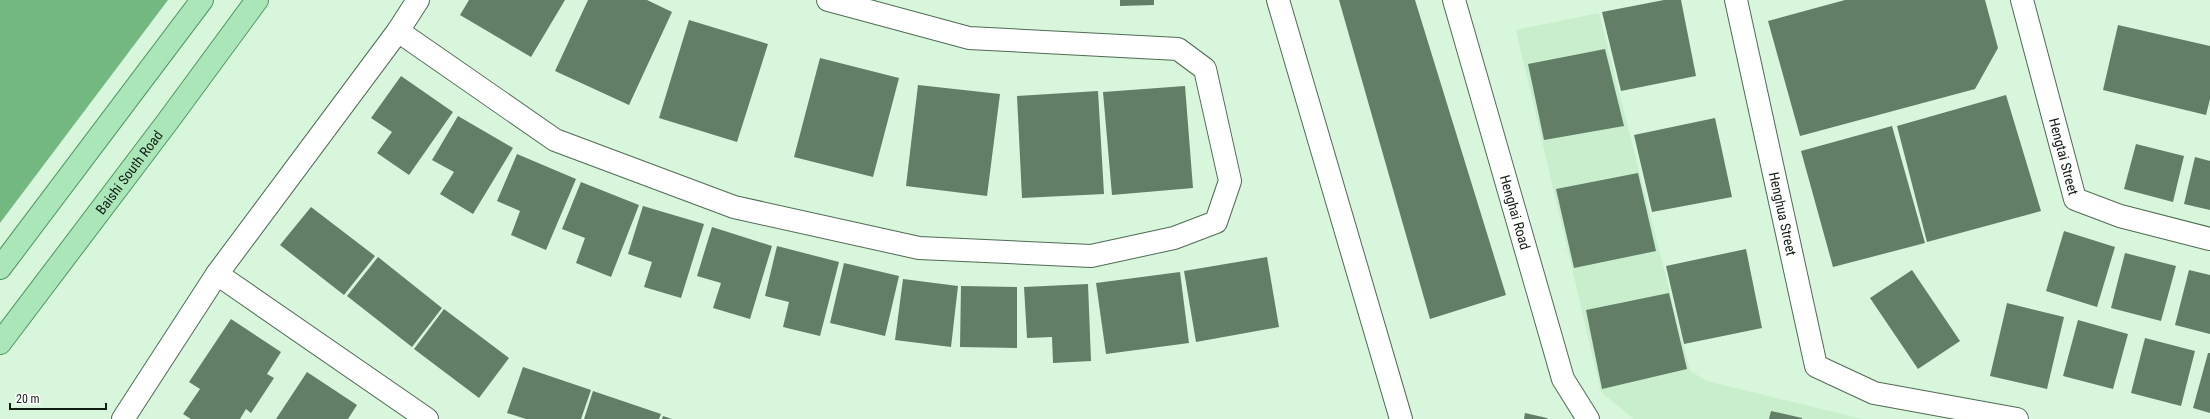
<svg xmlns="http://www.w3.org/2000/svg" width="2210" height="419" font-family="'Roboto Condensed',sans-serif">
<style>
.built{fill:#c8eece}
.water{fill:#72b880}
.building{fill:#627e67}
.lines{fill:none;stroke-linecap:round;stroke-linejoin:round}
.minor-casing{stroke:#4f6b54;stroke-width:24}
.major-casing{stroke:#50955f;stroke-width:24}
.minor{stroke:#fff;stroke-width:22}
.major{stroke:#aae6b8;stroke-width:22}
.labels{text-anchor:middle;stroke-width:3.5;stroke-linejoin:round;paint-order:stroke}
.street-label{font-size:14px;fill:#121d14;stroke:#fff}
</style>
<rect width="100%" height="100%" fill="#d7f6db"/>
<path class="built" d="M1599,13L1690,371L1707,381L1862,419H1634L1601,392L1516,30Z"/>
<path class="water" d="M0,0H168L0,223Z"/>
<path class="building" d="M469,0H565L531,57L460,15Z
M588,0H647L672,12L629,105L555,71Z
M1120,0H1154V5L1120,6Z
M1339,0H1415L1506,295L1430,319Z
M1664,0H1681L1696,76L1621,91L1602,12Z
M1845,0H1985L1998,48L1975,89L1800,136L1768,21Z
M689,20L768,44L737,142L659,118Z
M2118,25L2210,46V99L2206,115L2103,90Z
M1605,49L1624,126L1544,140L1528,64Z
M820,58L899,78L873,177L794,157Z
M401,76L453,112L409,175L377,153L392,132L371,118Z
M918,85L1000,94L987,196L906,186Z
M1185,86L1193,188L1112,195L1103,92Z
M1098,91L1104,194L1022,198L1017,96Z
M2006,95L2041,211L1927,242L1897,126Z
M458,116L513,148L473,214L440,194L454,172L432,160Z
M1715,118L1732,197L1652,212L1634,135Z
M1892,126L1925,243L1833,267L1801,151Z
M2136,144L2184,156L2173,202L2124,189Z
M517,154L576,179L546,250L511,235L520,211L497,201Z
M2195,157L2210,161V210L2184,204Z
M1638,173L1656,251L1574,268L1556,189Z
M581,182L639,205L611,277L576,263L585,238L562,229Z
M643,206L704,224L681,298L644,287L652,262L628,254Z
M311,207L375,256L344,295L280,245Z
M712,227L772,246L750,319L713,308L721,283L697,276Z
M2064,231L2115,247L2097,307L2046,291Z
M777,246L839,262L820,336L783,327L789,302L765,296Z
M1746,249L1762,328L1684,344L1666,266Z
M2125,253L2176,266L2161,321L2111,308Z
M378,257L442,308L412,347L347,296Z
M1267,257L1279,327L1196,342L1184,271Z
M844,263L899,276L885,336L830,323Z
M1912,270L1960,341L1918,369L1870,298Z
M2189,270L2210,275V334L2175,325Z
M1180,272L1189,343L1106,354L1096,283Z
M903,279L958,286L951,347L895,340Z
M1088,284L1091,361L1053,363L1052,337L1027,338L1024,287Z
M961,286L1017,287V348L960,347Z
M1669,293L1687,369L1602,389L1586,310Z
M2007,303L2064,317L2047,389L1990,376Z
M444,309L509,358L479,398L414,349Z
M231,319L281,352L267,374L274,378L251,413L246,409L240,419H191L183,414L200,389L189,382Z
M2078,320L2128,334L2113,389L2063,376Z
M2145,338L2195,351L2181,406L2131,393Z
M2208,353H2210V413L2193,408Z
M523,367L591,390L581,419H526L507,413Z
M307,372L357,405L348,419H276Z
M593,391L661,414L659,419H584Z
M1771,411L1802,418V419H1769Z
M1525,413L1547,418L1548,419H1524Z
M663,416L672,419H662Z"/>
<g class="lines">
<defs>
<g id="minor">
<path d="M1278,0L1401,419"/>
<path id="s1" d="M1454,0L1563,379L1588,419"/>
<path id="s2" d="M1736,0L1816,366L1874,393L2017,419"/>
<path id="s3" d="M2022,0L2075,199L2120,216L2210,239"/>
<path d="M398,31L555,140L734,207L919,248L1091,256L1174,238L1216,222L1230,181L1205,69L1178,49L969,38L828,0"/>
<path d="M217,274L427,419"/>
<path d="M123,419L217,274L398,31L418,0"/>
</g>
<g id="major">
<path d="M0,268L202,0"/>
<path id="s4" d="M0,343L168,121L257,0"/>
</g>
</defs>
<use href="#minor" class="minor-casing"/>
<use href="#major" class="major-casing"/>
<use href="#minor" class="minor"/>
<use href="#major" class="major"/>
</g>
<g class="labels">
<g class="street-label">
<text dy="5" stroke="none"><textPath href="#s3" startOffset="162">Hengtai Street</textPath></text>
<text dy="5" stroke="none"><textPath href="#s4" startOffset="214">Baishi South Road</textPath></text>
<text dy="5" stroke="none"><textPath href="#s1" startOffset="221">Henghai Road</textPath></text>
<text dy="5" stroke="none"><textPath href="#s2" startOffset="219">Henghua Street</textPath></text>
</g>
</g>
<path d="M10 403v6h96v-6" fill="none" stroke="#121d14" stroke-width="2"/>
<text x="16" y="403" font-size="12" fill="#121d14" stroke="#ffffff" stroke-width="3" paint-order="stroke">20 m</text>
</svg>
